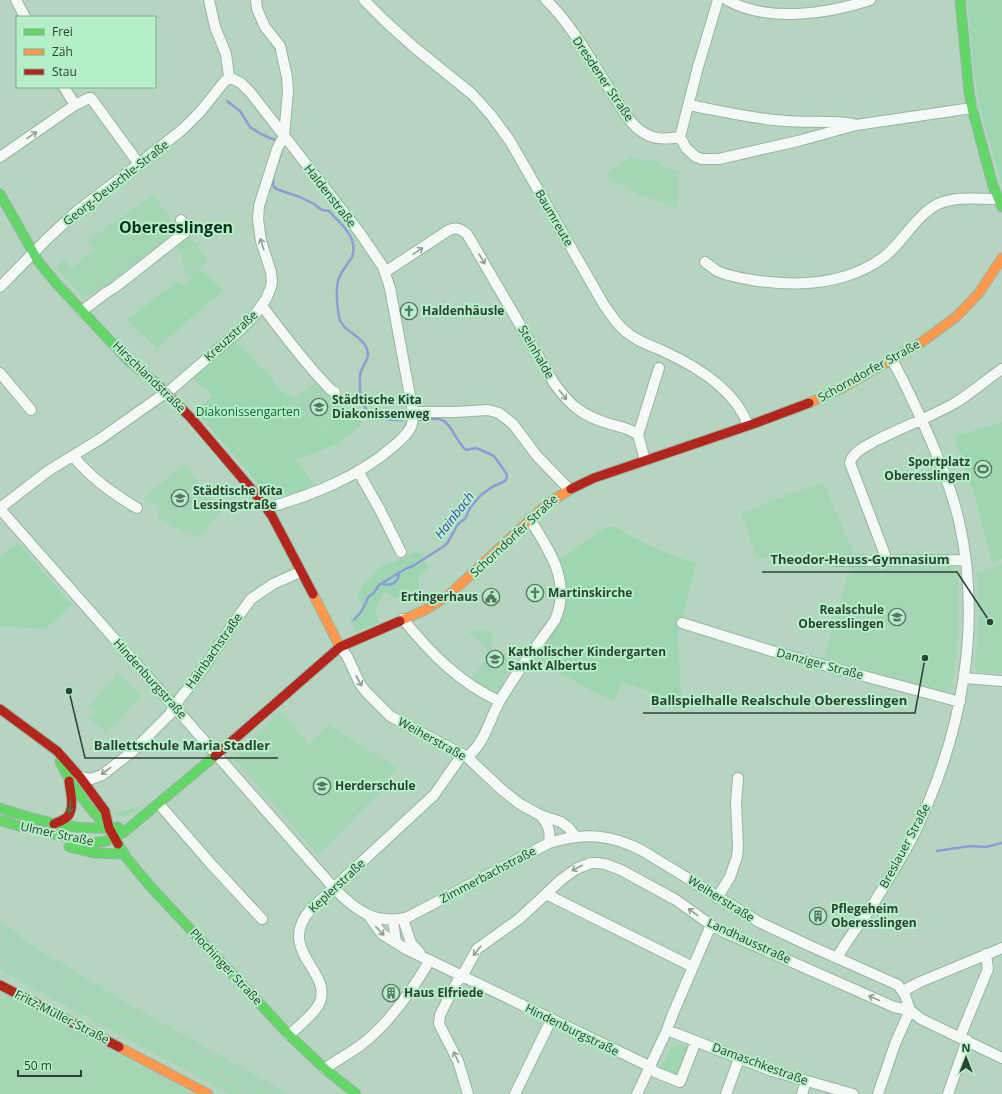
<svg xmlns="http://www.w3.org/2000/svg" width="1002" height="1094" font-family="'Open Sans',sans-serif">
<style>
.built{fill:#a4d6b6}
.green{fill:#9dd6b1}
.lines{fill:none;stroke-linecap:round;stroke-linejoin:round}
.stream{stroke:#8b9ed7;stroke-width:2.5}
.street-casing{stroke:#9ab3a3;stroke-width:12}
.fast-casing{stroke:#9ab3a3;stroke-width:11}
.slow-casing{stroke:#9ab3a3;stroke-width:11}
.jam-casing{stroke:#9ab3a3;stroke-width:11}
.street{stroke:#f4f9f6;stroke-width:10}
.fast{stroke:#63d668;stroke-width:9}
.slow{stroke:#ff974d;stroke-width:9}
.jam{stroke:#b3261e;stroke-width:9}
.rail{stroke:#bdc6c0;stroke-width:2.5;stroke-dasharray:2 4;stroke-linecap:butt}
.oneway{stroke:#909e95}
.oneway2{stroke:#427e49}
.labels{text-anchor:middle;stroke-width:4;stroke-linejoin:round;paint-order:stroke}
.street-label{font-size:12px;fill:#2c4334;stroke:#b5efc8}
.poi-label{font-size:12px;font-weight:bold;fill:#2c4334;stroke:#b5efc8;text-anchor:start}
.park-label{font-size:12px;fill:#15633b;stroke:#b5efc8}
.water-label{font-size:13px;font-style:italic;fill:#4248b2;stroke:#b5efc8}
.district-label{font-size:16px;font-weight:bold;fill:#07331c;stroke:#b5efc8}
.leader{fill:none;stroke:#2c4334;stroke-width:1.5}
.callout-dot{fill:#2c4334;stroke:#b5efc8;stroke-width:1.5}
.callout-label{font-size:13px;text-anchor:middle;font-weight:bold;fill:#2c4334;stroke:#b5efc8;stroke-width:4;stroke-linejoin:round;paint-order:stroke}
</style>
<rect width="100%" height="100%" fill="#b5d5c0"/>
<path class="built" d="M630,157L636,159L637,158L650,162L651,159L661,163L660,166L679,171L677,209L646,196L643,198L605,175Z
M154,195L175,226L168,237L162,243L101,289L83,297L56,268L64,260L73,269L94,249L88,240Z
M189,236L196,244L199,242L201,245L198,247L209,261L198,269L200,273L191,279L183,270L186,267L180,260L184,257L176,247Z
M316,382L329,397L336,396L341,404L344,403L349,410L334,421L327,433H320L286,403L293,398L297,397Z
M184,464L222,510L199,537L180,530L156,516L161,507L149,500L145,497Z
M824,484L854,555L866,566L952,567L956,569L959,580L957,653L953,678L950,691L942,692L824,658L851,565L838,557L758,559L741,513L812,486Z
M1002,564V673L978,672L975,669L979,615L978,589L976,573Z
M472,631H491L493,651L512,664L501,686L495,690L486,691L470,681L490,654L480,643L469,633Z
M117,673L142,696L106,733L90,719L96,712L89,707Z
M280,712L309,744L329,725L397,768L386,780L389,783L318,855L235,759V756L238,751Z
M0,923L16,932L26,942L101,987L111,994L289,1094H230L0,970Z
M0,992L106,1047L194,1094H0Z"/>
<path class="green" d="M967,0H1002V185L981,112L974,72Z
M203,271L223,290L157,348L127,320L178,281L183,286Z
M232,341L245,350L257,364L269,374L277,388L293,398L287,404L320,433L327,432L334,421L351,409L360,418L362,424L339,443L296,460L314,485C297,492 279,502 263,489L196,411L213,396L191,376Z
M1002,422V559L992,562L976,500L954,437Z
M613,526C639,541 667,555 696,563L677,638L680,669L681,702L622,682L614,701L587,688L535,658L550,638L560,616L564,576L559,560L606,527Z
M17,543L21,546L72,605L45,629L0,626V558Z
M418,550L429,569L417,578L421,588L395,598L385,592L375,609L379,623L356,631L350,620L358,613L363,605L357,595L363,586L380,567L404,558Z
M147,803C140,808 128,818 118,816C116,815 115,813 113,812L120,813Z
M679,1045L691,1047L679,1077L658,1071L663,1061L665,1062C668,1054 670,1046 679,1045Z"/>
<g class="lines">
<path class="stream" d="M227,101L240,111L250,127L263,135L275,140
M278,162L282,150
M273,179V185L276,189L300,197L314,204L322,210L329,211C340,223 359,238 352,257C348,264 342,270 339,278C335,289 337,305 339,317C342,333 366,335 368,354C368,360 363,366 361,371C359,377 360,383 360,389C361,416 379,420 402,420
M383,584C391,586 398,583 399,574
M354,620L361,612L369,596L373,594L379,585L405,569L413,566L444,546L448,542L458,524L465,519L470,508L480,496L492,487L505,481L507,478L506,473L494,456L481,450L475,448L466,450C457,443 451,423 442,420C437,417 426,420 420,420
M937,851L970,846L986,847L1002,843"/>
<defs>
<path id="street" d="M16,0L25,17
M209,0L215,27L226,54L229,77L241,83L250,92L360,233L383,267L390,288L413,412C413,417 413,423 411,427C407,435 401,440 395,445C359,477 312,495 267,508
M364,0L386,22L415,48L472,94L491,115L510,141L604,305C610,313 615,322 623,329C634,340 649,345 663,351C696,366 735,389 748,425
M546,0C572,25 592,62 612,93C620,106 630,125 644,133C655,140 667,139 680,137
M727,0C768,23 827,14 870,0
M64,87L75,105L89,98H91L139,164
M689,105C721,111 753,119 786,121C808,123 831,120 853,124
M680,137L686,148L696,157L702,159H719L798,141L856,125L972,108
M680,137L698,67L718,0
M0,157L75,105
M705,262C709,265 713,268 717,271C728,276 741,278 752,280C797,287 846,285 884,257C903,242 916,215 938,204C956,196 978,199 998,199
M385,272L449,230C457,227 461,229 467,234L554,383C570,406 583,416 610,424C620,427 630,428 638,435
M0,287L47,239L77,211L139,164L183,129L200,112L224,82L229,77
M262,306C284,335 306,364 331,390L335,392
M82,311L107,292L114,288L188,230L181,220
M0,373L31,410
M413,412H455L488,410L499,413L513,424L537,456L569,489
M73,456C90,477 113,494 137,508
M645,460L638,435L659,368
M358,471L380,510L401,552
M0,508L48,471L100,439L161,396L167,393L240,330L254,316L266,299L271,287L272,282L271,272L261,241L258,219L259,206L277,149L284,136L288,91L287,77L280,46L265,27L257,9L256,0
M0,509L334,888C355,910 376,926 408,917L549,843C583,832 611,834 643,851L759,922L808,945L898,985L905,995L910,1010
M887,560L850,463C852,452 868,445 877,440C903,427 930,417 955,403C971,393 986,380 1002,369
M835,561L966,560
M403,619C430,653 460,683 499,701
M682,623L775,652L960,702
M340,647L347,656L360,684L367,693L390,716L467,757L502,790L520,804L540,815L561,822L569,828L575,836
M964,678L1002,681
M467,757C486,742 489,719 501,699C517,671 537,646 555,620C572,581 549,551 530,519
M80,777L91,779L102,775L133,751L170,714L174,706L200,673L235,621L251,599L273,584L300,572
M159,804L211,864L262,919
M540,815C548,824 551,831 549,843
M546,894L693,967
M717,898L730,877L737,857L738,846L736,803L738,778
M368,915L382,934L406,949L649,1066L655,1072L680,1082L696,1041
M403,919L411,943L420,953
M393,920L396,943
M837,958C846,941 857,927 868,912C884,887 900,861 914,834C961,738 983,627 959,521C950,483 934,447 918,412C910,395 902,377 892,360
M903,991L920,982L1002,948
M667,1030L772,1071L853,1094
M289,1035C298,1027 314,1014 319,1004C335,972 273,950 312,908L434,795L462,755
M960,1037L988,969L986,954
M325,1069C336,1060 349,1054 361,1045C388,1024 413,989 430,960
M468,1094L458,1061L439,1024L440,1015L447,1001L457,982L465,971L477,949L519,919L562,879L576,869L591,863H597L605,864L621,870L676,900L711,925L724,932L894,1007L910,1010L921,1019L1002,1058
M515,1094L551,1020
M637,1094L667,1030L672,1016L711,925
M726,1094L739,1059
M802,1094L806,1081
M878,1094L895,1044L910,1010
M948,1094L967,1040"/>
<path id="fast" d="M960,0L969,92L972,108L993,186L1002,207
M0,194L38,261L56,283L127,359L158,385
M60,762C73,787 88,809 109,828
M0,808C39,821 77,832 118,827
M0,820L19,826L93,843L106,841L123,833L215,756
M118,844L126,857L149,885L289,1035L325,1069L356,1094
M69,847L94,853L124,854"/>
<path id="slow" d="M809,403L842,388L922,342L957,316L979,293L1002,258
M313,594L340,647
M400,621L425,610L449,595L547,504L571,489
M119,1047L208,1094"/>
<path id="jam" d="M158,385L191,418L259,498L272,516L313,594
M571,489L594,478L753,424L809,403
M0,709L57,751L80,777L105,811L109,828L118,844
M215,756L340,647L400,621
M54,824C58,822 65,820 68,816C75,807 70,791 69,781
M0,985L119,1047"/>
</defs>
<use href="#street" class="street-casing"/>
<use href="#fast" class="fast-casing"/>
<use href="#slow" class="slow-casing"/>
<use href="#jam" class="jam-casing"/>
<use href="#street" class="street"/>
<use href="#fast" class="fast"/>
<use href="#slow" class="slow"/>
<use href="#jam" class="jam"/>
<path class="rail" d="M0,934L76,980L280,1094
M0,944L71,984
M0,951L252,1094
M0,961L83,1005"/>
</g>
<defs><path id="oneway-shaft" d="M-6 0H5M1.5-3L5.5 0L1.5 3" fill="none" stroke-width="1.6" stroke-linecap="round" stroke-linejoin="round"/></defs>
<g class="oneway">
<use href="#oneway-shaft" transform="translate(32 135) rotate(-34)"/>
<use href="#oneway-shaft" transform="translate(262 244) rotate(-108)"/>
<use href="#oneway-shaft" transform="translate(418 251) rotate(-34)"/>
<use href="#oneway-shaft" transform="translate(482 259) rotate(59)"/>
<use href="#oneway-shaft" transform="translate(563 395) rotate(53)"/>
<use href="#oneway-shaft" transform="translate(359 681) rotate(61)"/>
<use href="#oneway-shaft" transform="translate(106 771) rotate(143)"/>
<use href="#oneway-shaft" transform="translate(577 868) rotate(153)"/>
<use href="#oneway-shaft" transform="translate(693 912) rotate(-143)"/>
<use href="#oneway-shaft" transform="translate(380 931) rotate(46)"/>
<use href="#oneway-shaft" transform="translate(477 951) rotate(129)"/>
<use href="#oneway-shaft" transform="translate(874 998) rotate(-156)"/>
<use href="#oneway-shaft" transform="translate(456 1057) rotate(-116)"/>
</g>
<use class="oneway2" href="#oneway-shaft" transform="translate(70 807) rotate(94)"/>
<defs>
<symbol id="church-ring" viewBox="-11 -11 22 22"><circle r="9.5" fill="#b5efc8" stroke="#5c7665" stroke-width="1.5"/><path d="M-1.2-6h2.4v3.5h3.3v2.4h-3.3V6h-2.4V-.1h-3.3v-2.4h3.3Z" fill="#5c7665"/></symbol>
<symbol id="school-ring" viewBox="-11 -11 22 22"><circle r="9.5" fill="#b5efc8" stroke="#5c7665" stroke-width="1.5"/><path d="M0-5L7-2L0 1L-7-2ZM-4 1L0 2.5L4 1V4Q0 6-4 4Z" fill="#5c7665"/></symbol>
<symbol id="stadium-ring" viewBox="-11 -11 22 22"><circle r="9.5" fill="#b5efc8" stroke="#5c7665" stroke-width="1.5"/><path d="M0-5a6.5 5 0 1 0 0 10a6.5 5 0 1 0 0-10ZM-3.5-1.8h7v3.6h-7Z" fill="#5c7665"/></symbol>
<symbol id="civic-ring" viewBox="-11 -11 22 22"><circle r="9.5" fill="#b5efc8" stroke="#5c7665" stroke-width="1.5"/><path d="M-.6-6.5H3V-4.5H.6V-3L4-1V1h2V6H-6V1h2V-1L-.6-3ZM-1.2 2.5V6h2.4V2.5Z" fill="#5c7665"/></symbol>
<symbol id="building-ring" viewBox="-11 -11 22 22"><circle r="9.5" fill="#b5efc8" stroke="#5c7665" stroke-width="1.5"/><path d="M-4-6H4V6H1V3H-1V6H-4ZM-2.5-4.3h1.7v1.8h-1.7ZM.8-4.3h1.7v1.8H.8ZM-2.5-1h1.7V.8h-1.7ZM.8-1h1.7V.8H.8Z" fill="#5c7665"/></symbol>
</defs>
<g fill-rule="evenodd">
<use href="#church-ring" x="399" y="301" width="20" height="20"/>
<use href="#school-ring" x="309" y="397" width="20" height="20"/>
<use href="#stadium-ring" x="973" y="459" width="20" height="20"/>
<use href="#school-ring" x="170" y="488" width="20" height="20"/>
<use href="#church-ring" x="525" y="583" width="20" height="20"/>
<use href="#civic-ring" x="481" y="587" width="20" height="20"/>
<use href="#school-ring" x="887" y="607" width="20" height="20"/>
<use href="#school-ring" x="485" y="649" width="20" height="20"/>
<use href="#school-ring" x="312" y="776" width="20" height="20"/>
<use href="#building-ring" x="808" y="906" width="20" height="20"/>
<use href="#building-ring" x="381" y="983" width="20" height="20"/>
</g>
<g class="labels">
<g class="street-label">
<text transform="translate(603 79) rotate(56)" y="4">Dresdener Straße</text>
<text transform="translate(116 183) rotate(-38)" y="4">Georg-Deuschle-Straße</text>
<text transform="translate(330 196) rotate(52)" y="4">Haldenstraße</text>
<text transform="translate(554 218) rotate(60)" y="4">Baumreute</text>
<text transform="translate(231 336) rotate(-43)" y="4">Kreuzstraße</text>
<text transform="translate(536 352) rotate(60)" y="4">Steinhalde</text>
<text transform="translate(869 371) rotate(-29)" y="4">Schorndorfer Straße</text>
<text transform="translate(149 377) rotate(44)" y="4">Hirschlandstraße</text>
<text transform="translate(514 536) rotate(-43)" y="4">Schorndorfer Straße</text>
<text transform="translate(214 651) rotate(-55)" y="4">Hainbachstraße</text>
<text transform="translate(820 664) rotate(15)" y="4">Danziger Straße</text>
<text transform="translate(150 679) rotate(48)" y="4">Hindenburgstraße</text>
<text transform="translate(432 739) rotate(29)" y="4">Weiherstraße</text>
<text transform="translate(57 834) rotate(12)" y="4">Ulmer Straße</text>
<text transform="translate(905 846) rotate(-62)" y="4">Breslauer Straße</text>
<text transform="translate(488 875) rotate(-28)" y="4">Zimmerbachstraße</text>
<text transform="translate(337 886) rotate(-43)" y="4">Keplerstraße</text>
<text transform="translate(721 899) rotate(32)" y="4">Weiherstraße</text>
<text transform="translate(749 941) rotate(25)" y="4">Landhausstraße</text>
<text transform="translate(226 967) rotate(47)" y="4">Plochinger Straße</text>
<text transform="translate(62 1017) rotate(27)" y="4">Fritz-Müller-Straße</text>
<text transform="translate(572 1030) rotate(26)" y="4">Hindenburgstraße</text>
<text transform="translate(760 1064) rotate(20)" y="4">Damaschkestraße</text>
</g>
<g class="poi-label">
<text x="422" y="315">Haldenhäusle</text>
<text x="332" y="404">Städtische Kita<tspan x="332" dy="14">Diakonissenweg</tspan></text>
<text x="970" y="466" text-anchor="end">Sportplatz<tspan x="970" dy="14">Oberesslingen</tspan></text>
<text x="193" y="495">Städtische Kita<tspan x="193" dy="14">Lessingstraße</tspan></text>
<text x="548" y="597">Martinskirche</text>
<text x="478" y="601" text-anchor="end">Ertingerhaus</text>
<text x="884" y="614" text-anchor="end">Realschule<tspan x="884" dy="14">Oberesslingen</tspan></text>
<text x="508" y="656">Katholischer Kindergarten<tspan x="508" dy="14">Sankt Albertus</tspan></text>
<text x="335" y="790">Herderschule</text>
<text x="831" y="913">Pflegeheim<tspan x="831" dy="14">Oberesslingen</tspan></text>
<text x="404" y="997">Haus Elfriede</text>
</g>
<g class="park-label">
<text x="248" y="416">Diakonissengarten</text>
</g>
<g class="water-label">
<text transform="translate(454 515) rotate(-52)" y="5">Hainbach</text>
</g>
<g class="district-label">
<text x="176" y="233">Oberesslingen</text>
</g>
</g>
<path class="leader" d="M990 622L957 572H762M925 658L915 713H643M69 691L85 758H278"/>
<g class="callout-dot">
<circle cx="990" cy="622" r="4"/>
<circle cx="925" cy="658" r="4"/>
<circle cx="69" cy="691" r="4"/>
</g>
<g class="callout-label">
<text x="860" y="564">Theodor-Heuss-Gymnasium</text>
<text x="779" y="705">Ballspielhalle Realschule Oberesslingen</text>
<text x="182" y="750">Ballettschule Maria Stadler</text>
</g>
<rect x="16" y="16" width="140" height="72" fill="#b5efc8" stroke="#7eaa8d"/>
<rect x="24" y="29" width="20" height="6" fill="#63d668" stroke="#7eaa8d"/>
<text x="52" y="36" font-size="12" fill="#2c4334">Frei</text>
<rect x="24" y="49" width="20" height="6" fill="#ff974d" stroke="#7eaa8d"/>
<text x="52" y="56" font-size="12" fill="#2c4334">Zäh</text>
<rect x="24" y="69" width="20" height="6" fill="#b3261e" stroke="#7eaa8d"/>
<text x="52" y="76" font-size="12" fill="#2c4334">Stau</text>
<g transform="translate(966 1058)" stroke="#b5efc8" stroke-width="3" paint-order="stroke">
<path d="M0-3L7 15L0 10L-7 15Z" fill="#2c4334"/>
<text y="-6" font-size="11" font-weight="bold" text-anchor="middle" fill="#2c4334">N</text>
</g>
<path d="M18 1070v6h63v-6" fill="none" stroke="#2c4334" stroke-width="2"/>
<text x="24" y="1070" font-size="12" fill="#2c4334" stroke="#b5efc8" stroke-width="3" paint-order="stroke">50 m</text>
</svg>
